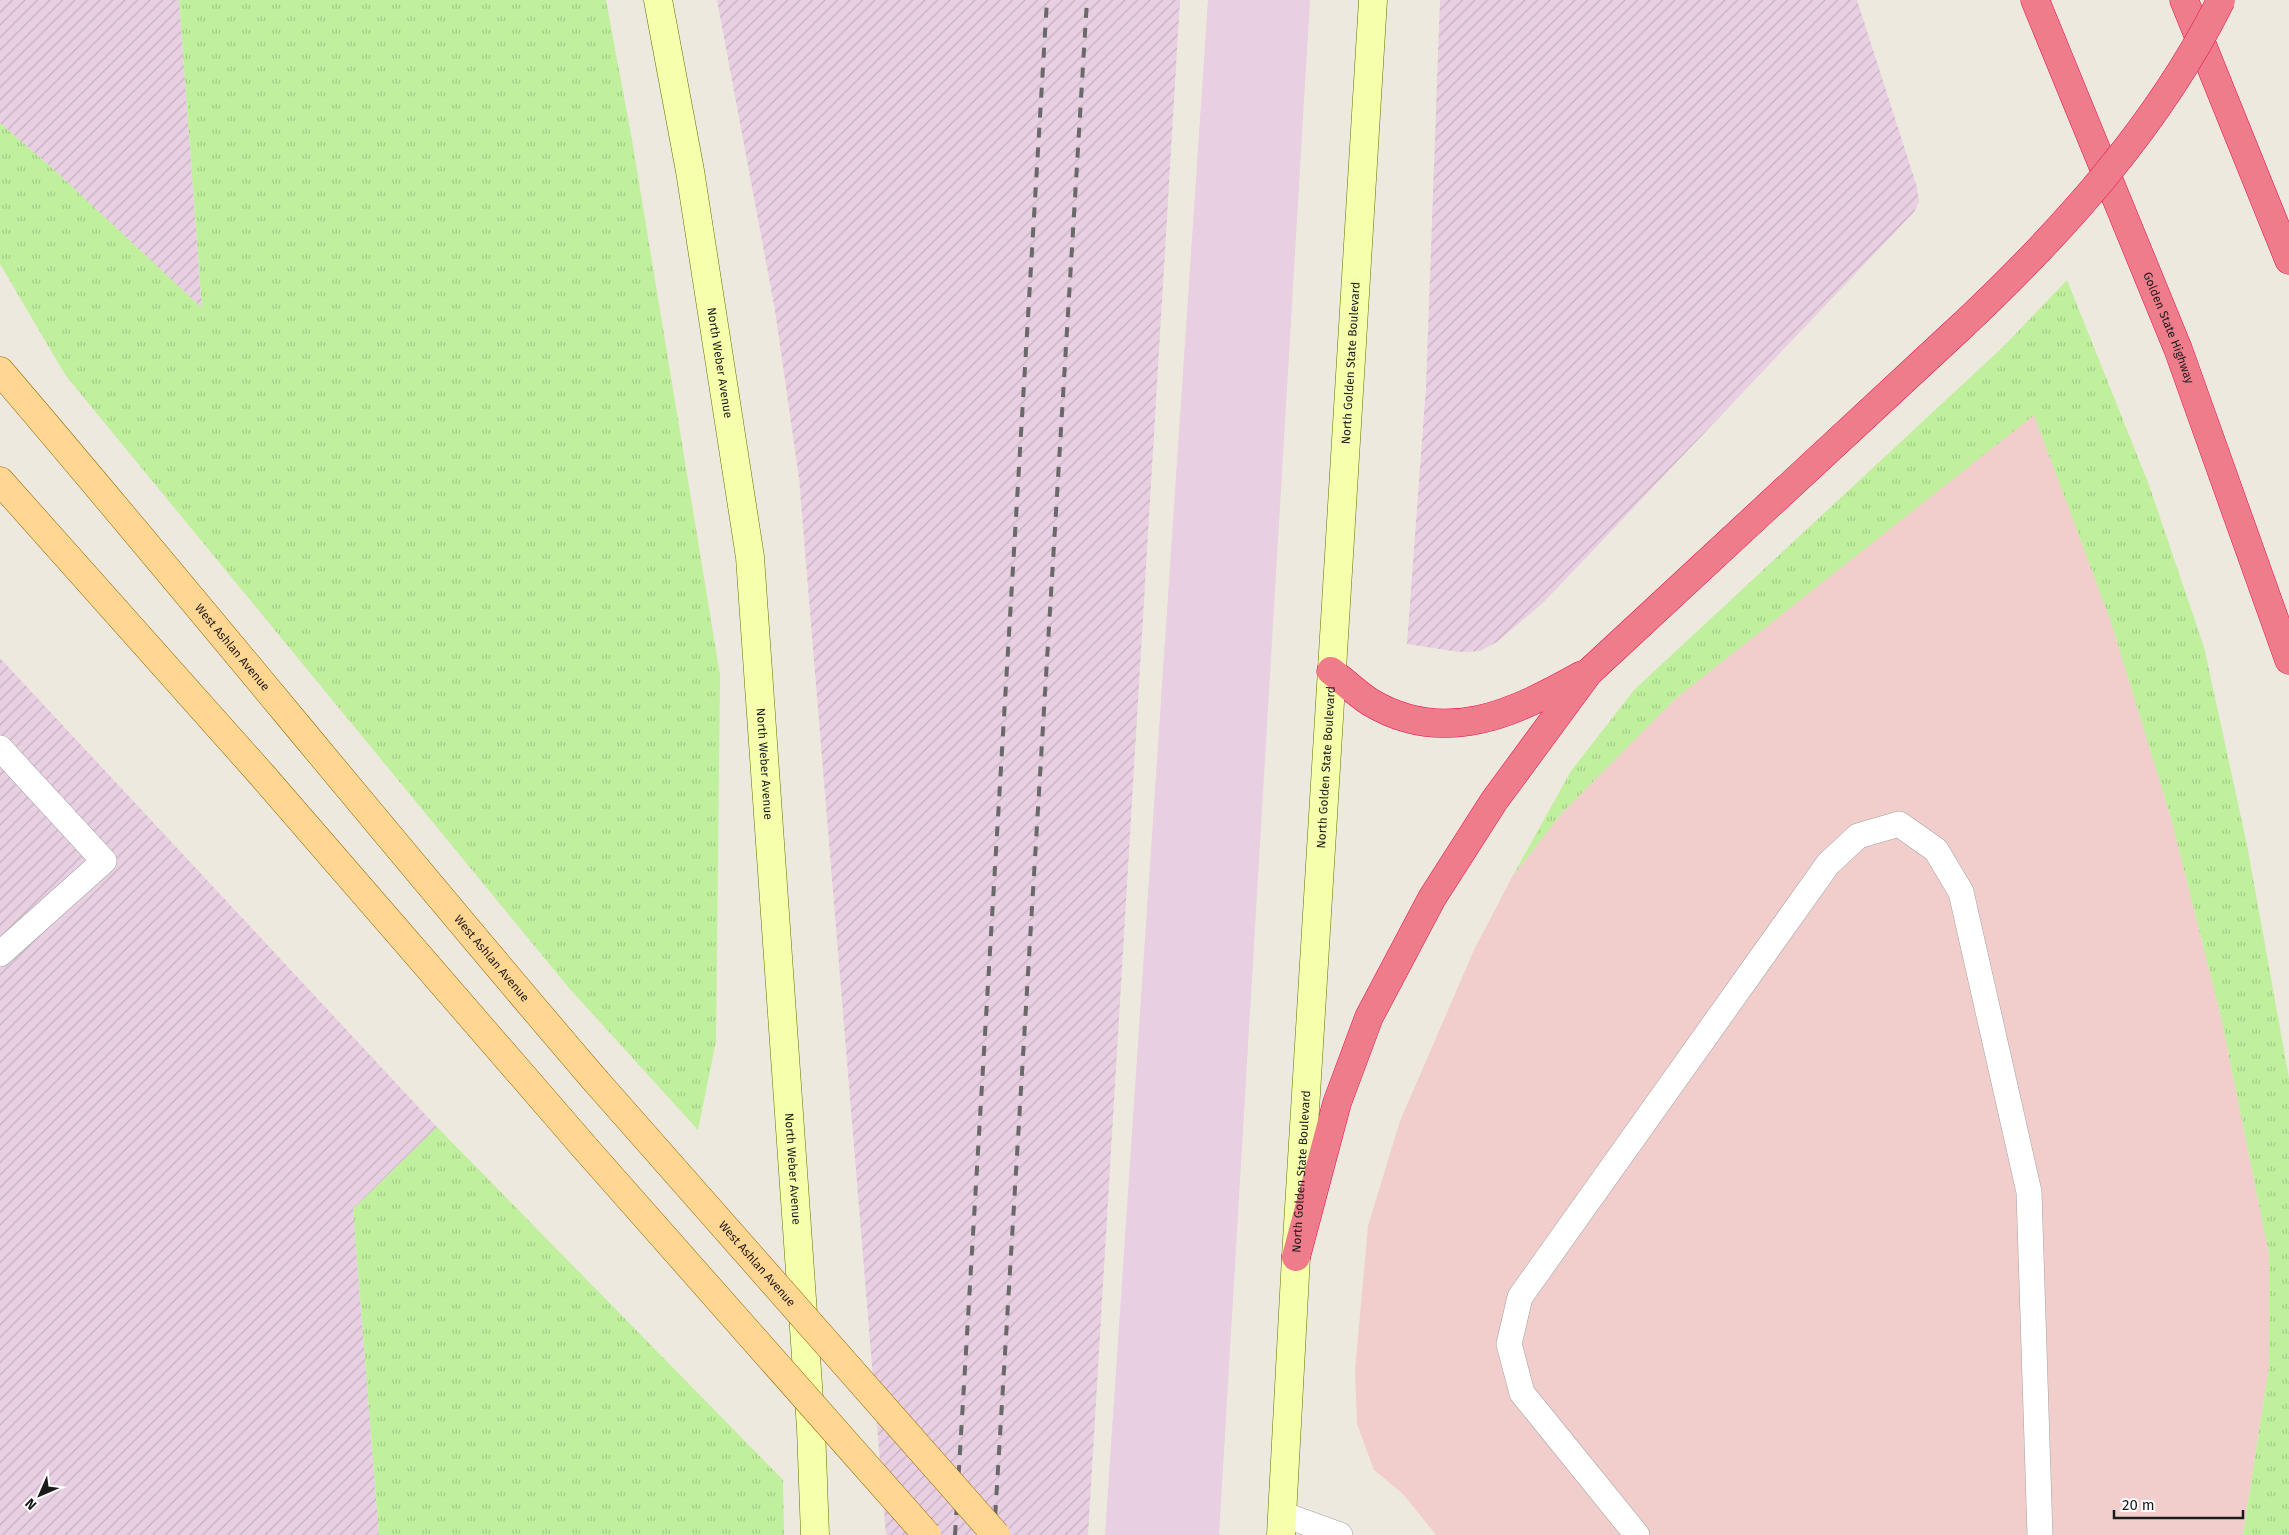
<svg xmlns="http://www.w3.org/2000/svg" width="2289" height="1535" font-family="'Fira Sans',sans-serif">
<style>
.commercial{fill:#f1cecb}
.industrial{fill:url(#industrial-furrows)}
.railway{fill:#e8cfe2}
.grass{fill:url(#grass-tufts)}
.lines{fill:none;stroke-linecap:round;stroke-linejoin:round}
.lane-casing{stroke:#a2a2a2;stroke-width:26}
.secondary-casing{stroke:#607300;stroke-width:29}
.primary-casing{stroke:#916a00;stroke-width:29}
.highway-casing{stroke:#e6114e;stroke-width:29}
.lane{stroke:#fff;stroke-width:25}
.secondary{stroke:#f6ffab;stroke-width:28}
.primary{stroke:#ffd692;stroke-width:28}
.highway{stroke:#ef7c8b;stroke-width:28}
.rail{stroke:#696969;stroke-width:4;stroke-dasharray:10 10;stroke-linecap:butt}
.primary-bridge-casing{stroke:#916a00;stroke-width:29;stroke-linecap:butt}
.highway-bridge-casing{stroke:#e6114e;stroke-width:29;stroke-linecap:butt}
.primary-bridge{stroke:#ffd692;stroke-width:28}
.highway-bridge{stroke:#ef7c8b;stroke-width:28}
.labels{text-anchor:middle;stroke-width:4.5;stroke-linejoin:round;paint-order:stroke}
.street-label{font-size:12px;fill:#1b1b1b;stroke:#fff}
</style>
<defs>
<pattern id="industrial-furrows" width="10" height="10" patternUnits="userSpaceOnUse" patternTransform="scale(1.25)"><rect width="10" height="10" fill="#e8cfe2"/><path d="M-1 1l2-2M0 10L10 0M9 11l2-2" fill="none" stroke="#c6b1c1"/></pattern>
<pattern id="grass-tufts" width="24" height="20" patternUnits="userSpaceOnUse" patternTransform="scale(1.25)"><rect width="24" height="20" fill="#c0ef9d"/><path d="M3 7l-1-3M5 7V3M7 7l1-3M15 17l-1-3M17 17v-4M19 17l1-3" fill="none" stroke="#a4cc87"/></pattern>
</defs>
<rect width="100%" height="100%" fill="#eee9de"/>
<path class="commercial" d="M2034,414L2111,622L2171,818L2221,1017L2269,1254V1366L2243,1535H1436L1403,1494L1374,1470L1357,1424L1355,1370L1368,1226L1400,1121L1474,950L1512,877L1561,814L1675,699Z"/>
<path class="industrial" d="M0,0H179L202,309L52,168L0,123Z
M717,0H1180L1088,1535H886L799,478L775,310Z
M1440,0H1857L1917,187L1919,202L1914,212L1544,602L1497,642L1480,651L1459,652L1407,644L1426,387Z
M0,658L437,1127L353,1209L379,1535H0Z"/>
<path class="railway" d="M1208,0H1310L1219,1535H1105Z"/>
<path class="grass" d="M179,0H606L632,140L720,675L716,1041L698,1130L569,988L66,376L0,264V123L52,168L202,308Z
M2067,280L2149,485L2204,647L2247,845L2289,1078V1535H2243L2269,1366V1254L2221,1017L2171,818L2111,622L2034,415L1675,699L1561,814L1512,877L1571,771L1634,690L2006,344Z
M437,1127L783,1480L784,1535H379L353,1209Z"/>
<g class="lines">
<defs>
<path id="lane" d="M0,748L104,861L0,954
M1282,1514L1340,1535
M1637,1535L1522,1393L1509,1344L1520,1297L1828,864L1858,836L1899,824L1936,850L1961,892L2029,1192L2040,1535"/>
<g id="secondary">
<path id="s1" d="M658,0L690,171L750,557L811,1428L815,1535"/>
<path id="s2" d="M1281,1535L1296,1257L1373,0"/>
</g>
<g id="primary">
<path id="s3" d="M0,371C201,606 394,846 595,1080"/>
<path d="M0,481L262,775L586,1149"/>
</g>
<g id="highway">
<path id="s4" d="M2035,0L2178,349L2289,660"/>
<path d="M2184,0L2289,260"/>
<path d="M1331,671C1344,681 1356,693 1370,702C1445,747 1514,713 1582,675"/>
<path d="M1296,1257L1337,1103L1369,1017L1432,898L1494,801L1589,672L1962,326"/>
</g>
</defs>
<use href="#lane" class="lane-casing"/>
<use href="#secondary" class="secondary-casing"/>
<use href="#primary" class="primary-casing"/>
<use href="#highway" class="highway-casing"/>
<use href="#lane" class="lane"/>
<use href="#secondary" class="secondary"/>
<use href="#primary" class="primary"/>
<use href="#highway" class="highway"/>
<path class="rail" d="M955,1535L1047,0
M994,1535L1087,0"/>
<defs>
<g id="primary-bridge">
<path id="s5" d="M595,1080L996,1535"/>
<path d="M586,1149L927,1535"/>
</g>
<path id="highway-bridge" d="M1962,326C2063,231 2159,125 2221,0"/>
</defs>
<use href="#primary-bridge" class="primary-bridge-casing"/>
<use href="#highway-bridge" class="highway-bridge-casing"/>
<use href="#primary-bridge" class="primary-bridge"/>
<use href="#highway-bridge" class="highway-bridge"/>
</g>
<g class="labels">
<g class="street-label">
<text dy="4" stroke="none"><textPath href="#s4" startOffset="354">Golden State Highway</textPath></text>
<text dy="4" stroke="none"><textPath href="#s1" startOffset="368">North Weber Avenue</textPath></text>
<text dy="4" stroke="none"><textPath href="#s2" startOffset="1174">North Golden State Boulevard</textPath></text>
<text dy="4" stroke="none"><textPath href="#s3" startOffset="361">West Ashlan Avenue</textPath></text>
<text dy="4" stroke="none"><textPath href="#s1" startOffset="772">North Weber Avenue</textPath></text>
<text dy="4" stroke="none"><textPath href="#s2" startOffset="769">North Golden State Boulevard</textPath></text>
<text dy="4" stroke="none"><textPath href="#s3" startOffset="766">West Ashlan Avenue</textPath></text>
<text dy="4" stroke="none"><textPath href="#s1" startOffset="1178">North Weber Avenue</textPath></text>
<text dy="4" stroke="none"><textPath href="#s2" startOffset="364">North Golden State Boulevard</textPath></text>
<text dy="4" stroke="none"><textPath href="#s5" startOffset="245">West Ashlan Avenue</textPath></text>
</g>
</g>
<g transform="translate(40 1495) rotate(225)" stroke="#ffffff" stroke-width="4" paint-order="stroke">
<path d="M0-4L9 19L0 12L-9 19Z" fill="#1b1b1b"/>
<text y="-8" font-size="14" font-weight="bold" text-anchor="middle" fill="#1b1b1b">N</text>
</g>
<path d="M2114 1510v8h129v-8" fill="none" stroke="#1b1b1b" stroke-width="2.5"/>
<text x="2122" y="1510" font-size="15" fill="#1b1b1b" stroke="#ffffff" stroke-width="4" paint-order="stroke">20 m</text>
</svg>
